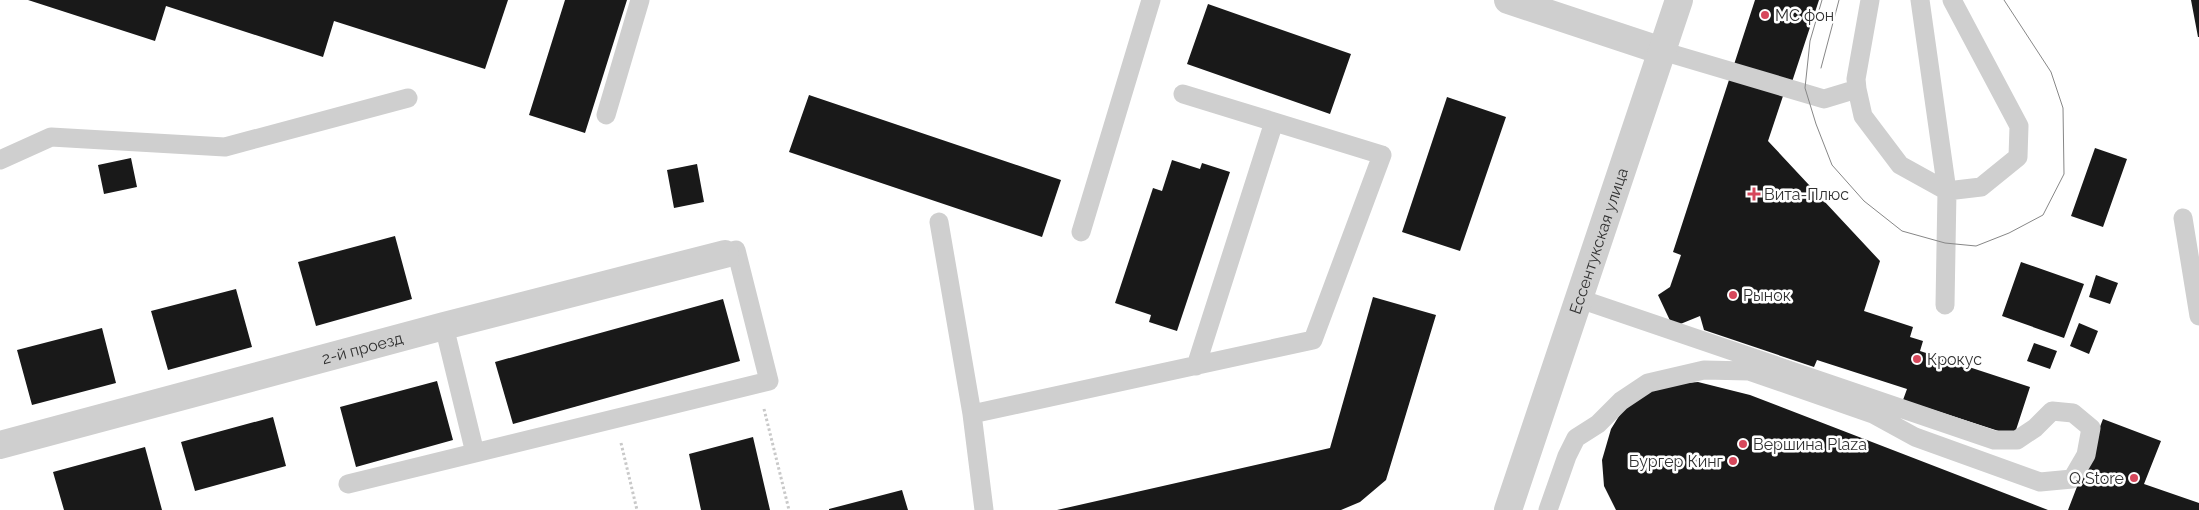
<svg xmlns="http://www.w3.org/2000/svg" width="2199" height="510" font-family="Raleway,sans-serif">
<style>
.building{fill:#191919}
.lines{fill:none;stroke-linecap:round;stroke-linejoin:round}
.path{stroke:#c9c9c9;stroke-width:3;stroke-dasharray:2.5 2.5;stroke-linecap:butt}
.service{stroke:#cfcfcf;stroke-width:19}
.minor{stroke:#cfcfcf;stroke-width:28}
.tertiary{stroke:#cfcfcf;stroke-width:28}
.tram{stroke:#878787;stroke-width:1}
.poi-dot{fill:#d6475b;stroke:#fff;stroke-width:2}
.labels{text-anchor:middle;stroke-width:5;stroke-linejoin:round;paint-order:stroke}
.poi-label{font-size:16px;fill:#323232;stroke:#fff;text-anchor:start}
.street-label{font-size:16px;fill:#323232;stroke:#fff}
</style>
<rect width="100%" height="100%" fill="#fff"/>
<path class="building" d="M28,0H508L485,69L334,21L323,57L166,6L155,41Z
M565,0H627L585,133L529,115Z
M1755,0H1819L1789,91L1785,90L1768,141L1880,261L1864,311L1913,327L1910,337L1923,341L1920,351L2030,387L2014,436L1903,400L1907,389L1817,360L1814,367L1704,330L1700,316L1673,327L1658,295L1670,287L1681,255L1673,252Z
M2191,0H2199V37H2198Z
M1208,4L1351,54L1330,114L1187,64Z
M809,95L1061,180L1042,237L789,152Z
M1447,97L1506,117L1460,251L1402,232Z
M2095,148L2127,159L2103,227L2071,216Z
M131,158L137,187L104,194L98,165Z
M1172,160L1200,169L1202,163L1230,172L1177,331L1149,322L1151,315L1115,303L1153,188L1162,191Z
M697,164L704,202L674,208L667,170Z
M395,236L412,299L316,326L298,262Z
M2021,262L2084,284L2064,338L2002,316Z
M2096,275L2118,283L2110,304L2089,297Z
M236,289L252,347L168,370L151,311Z
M1373,297L1436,315L1386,480L1360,502L1341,510H1057L1330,448Z
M723,299L740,361L513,424L495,362Z
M2079,323L2098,331L2089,354L2070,346Z
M102,328L116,383L32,405L17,350Z
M2034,343L2057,351L2050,369L2027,361Z
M437,381L453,440L356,467L340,407Z
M1698,382L1750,395L2048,510H1616L1604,486L1602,460L1611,429L1629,400L1665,385Z
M273,417L286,466L195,491L181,442Z
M2103,419L2161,441L2144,484L2199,503V510H2068Z
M753,437L770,510H701L689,454Z
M145,447L162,510H64L53,472Z
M902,490L908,510H829V509Z"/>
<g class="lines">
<path class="path" d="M764,409L789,510
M621,443L637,510"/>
<path class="service" d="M1870,0L1856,79L1857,89L1863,116L1900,165L1947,191L1981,187L2018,157L2019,126L1952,0
M1920,0L1947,191L1945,305
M1662,51L1824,99L1857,89
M606,115L640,0
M0,160L51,137L225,147L408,98
M2183,218L2199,316
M939,222L972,414
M1081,232L1151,0
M444,326L475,453
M1196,366L1274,122
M348,484L769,381L736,250L725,254
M984,510L972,414L1313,340L1382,155L1183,94
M1548,510L1567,456L1576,438L1598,424L1621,401L1648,383L1704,370L1749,371L1873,414L1915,437L2040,482L2072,479L2086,455L2091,428L2073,413L2052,411L2035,428L2017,440H1994L1580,299"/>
<g class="minor">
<path d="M1508,0L1662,51"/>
<path id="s1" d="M0,445L444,326L725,254"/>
</g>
<path class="tertiary" id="s2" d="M1508,510L1679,0"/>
<path class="tram" d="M1822,0L1810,41L1805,88L1816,124L1832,165L1864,201L1902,231L1945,243L1976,246L2009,233L2043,215L2064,174L2063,108L2051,72L2004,0
M1821,68L1839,0"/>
</g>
<g class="poi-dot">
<circle cx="1765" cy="15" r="5"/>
<path d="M1751.5 186.5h5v5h5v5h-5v5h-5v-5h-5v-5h5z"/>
<circle cx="1733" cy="295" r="5"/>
<circle cx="1917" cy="359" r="5"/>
<circle cx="1743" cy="444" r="5"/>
<circle cx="1733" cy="461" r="5"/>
<circle cx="2134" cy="478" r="5"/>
</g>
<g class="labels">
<g class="poi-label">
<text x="1775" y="21">МС фон</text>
<text x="1764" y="200">Вита-Плюс</text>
<text x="1743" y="301">Рынок</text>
<text x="1927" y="365">Крокус</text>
<text x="1753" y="450">Вершина Plaza</text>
<text x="1723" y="467" text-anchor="end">Бургер Кинг</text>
<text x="2124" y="484" text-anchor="end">Q Store</text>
</g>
<g class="street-label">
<text dy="6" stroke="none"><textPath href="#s2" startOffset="284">Ессентукская улица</textPath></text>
<text dy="6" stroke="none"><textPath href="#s1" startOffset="375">2-й проезд</textPath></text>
</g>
</g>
</svg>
